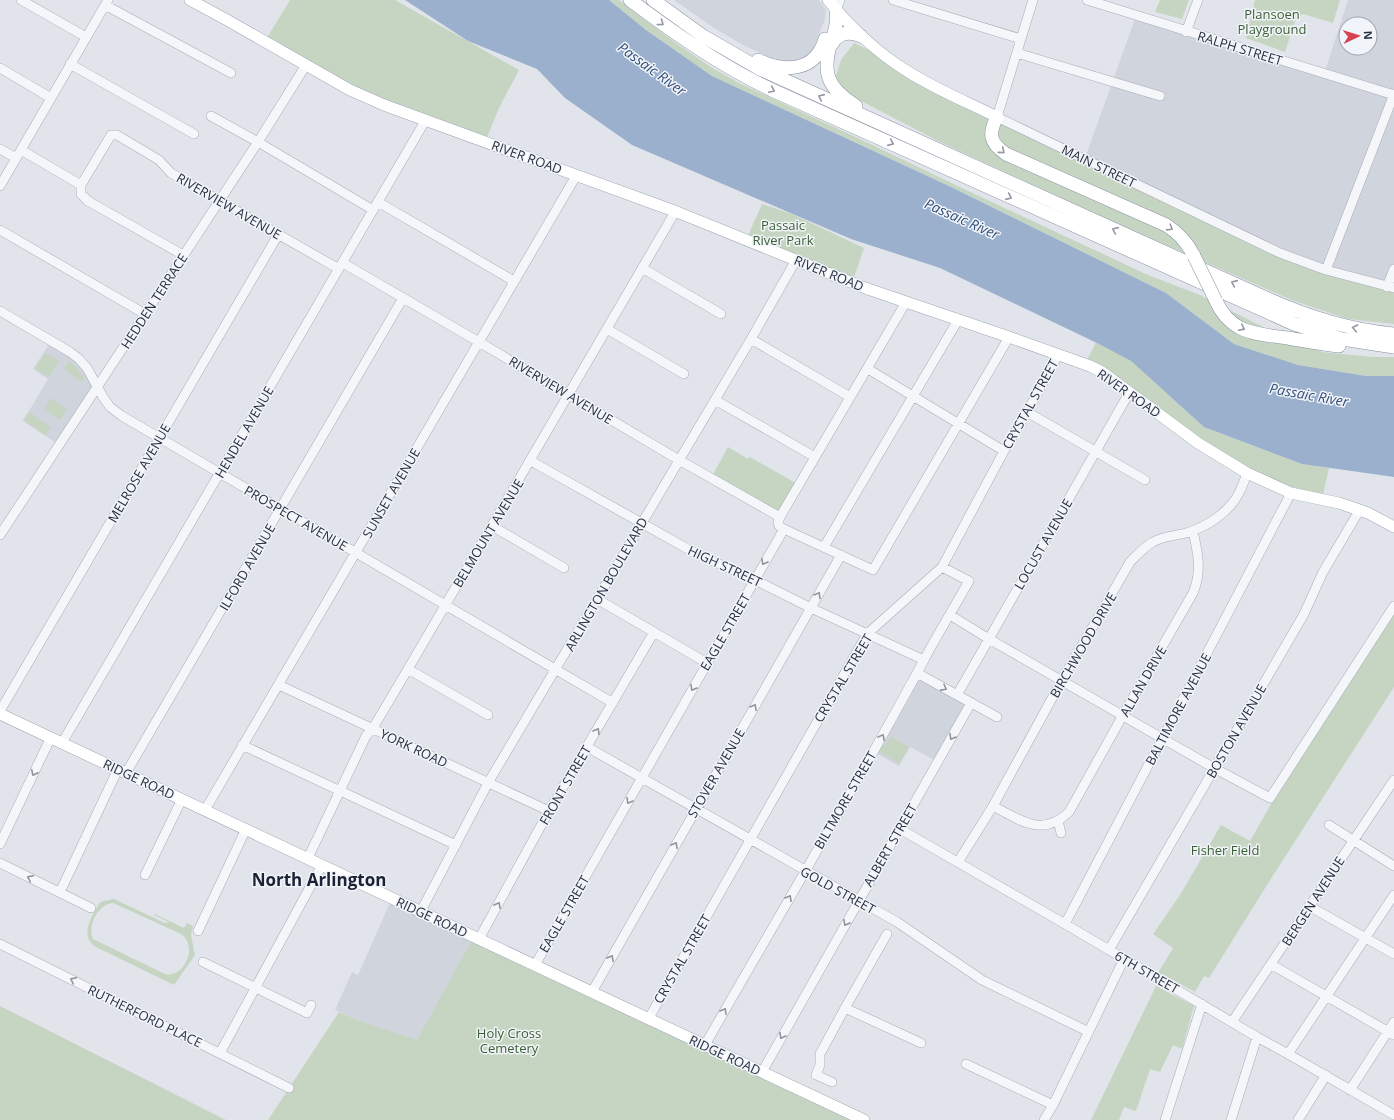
<svg xmlns="http://www.w3.org/2000/svg" width="1394" height="1120" font-family="'Open Sans',sans-serif">
<style>
.built{fill:#cfd4dd;fill-rule:evenodd}
.green{fill:#c6d5c2;fill-rule:evenodd}
.water{fill:#9bb0cd}
.lines{fill:none;stroke-linecap:round;stroke-linejoin:round}
.minor-casing{stroke:#a6abb6;stroke-width:10}
.major-casing{stroke:#a0a8b7;stroke-width:12}
.highway-casing{stroke:#8891a2;stroke-width:14}
.minor{stroke:#f5f6f9;stroke-width:9}
.major{stroke:#fff;stroke-width:11}
.highway{stroke:#fff;stroke-width:13}
.highway-bridge-casing{stroke:#8891a2;stroke-width:14;stroke-linecap:butt}
.highway-bridge{stroke:#fff;stroke-width:13}
.oneway{stroke:#9498a2}
.oneway2{stroke:#8e949e}
.labels{text-anchor:middle;stroke-width:3;stroke-linejoin:round;paint-order:stroke}
.park-label{font-size:13px;fill:#3b6035;stroke:#f1f4f8}
.street-label{font-size:13px;fill:#283144;stroke:#f1f4f8}
.water-label{font-size:14px;font-style:italic;fill:#304d7a;stroke:#f1f4f8}
.district-label{font-size:17px;font-weight:bold;fill:#1b2235;stroke:#f1f4f8}
</style>
<rect width="100%" height="100%" fill="#e1e5eb"/>
<path class="built" d="M674,0H819L826,10L825,19L814,48L805,58L794,61H784L769,57L743,45L714,28Z
M1348,0H1394V290L1291,261L1084,161L1136,16L1324,74ZM1346,24H1370V48H1346Z
M51,341L70,352L98,386L59,445L23,421L48,379L33,369Z
M917,673L971,703L938,762L910,747L899,766L874,752Z
M392,898L474,936L417,1041L366,1023L335,1010L352,972L358,975Z"/>
<path class="green" d="M290,0H395L519,70L499,108L485,142L384,105L265,41Z
M609,0H619L680,46L714,69L741,84L864,141L962,188L1148,275L1200,295L1273,332L1322,352L1373,357H1394V376H1366L1298,365L1234,344L1166,293L951,187L712,76L646,30Z
M1160,0H1189L1182,19L1155,12Z
M1255,0H1340L1333,23L1303,14L1296,18L1285,52L1246,38Z
M854,43L877,54L1291,261L1394,290V324L1348,319L1294,301L1111,221L938,141L842,91L843,90L836,76L841,60Z
M762,204L792,214L864,248L852,283L746,240Z
M1096,342L1131,361L1204,427L1302,464L1329,468L1322,499L1247,473L1085,364Z
M45,353L59,361L49,377L35,369Z
M69,361L78,369L85,380L80,381L64,369Z
M51,398L67,409L60,420L44,409Z
M29,412L51,427L45,435L23,420Z
M728,447L748,459L750,457L799,485L780,517L711,478Z
M1394,615V687L1267,885L1209,978L1204,976L1195,992L1162,974L1159,980L1155,978L1173,948L1153,934L1180,895L1221,825L1250,841L1271,804Z
M891,736L909,747L899,764L878,751L882,744L885,746Z
M114,899L165,923L169,922L154,915L155,914L184,928L187,923L193,926L191,935L195,955L174,985L96,947C83,938 87,928 92,916C95,911 97,905 101,902C105,900 110,900 114,899ZM113,903L181,934C199,946 184,979 165,974L93,939C87,926 98,904 113,903Z
M474,936L864,1120H268L339,1012L366,1023L417,1040Z
M1156,986L1194,1006L1182,1049L1173,1045L1160,1072L1150,1069L1136,1111L1124,1107L1119,1120H1091Z
M0,1006L226,1120H0Z"/>
<path class="water" d="M405,0H609L646,30L712,76L951,187L1166,293L1234,344L1298,365L1366,376H1394V477L1302,464L1204,427L1131,361L1099,344L940,268L851,239L632,145L565,98L537,69L468,41Z"/>
<g class="lines">
<defs>
<path id="minor" d="M21,0L86,37
M893,0L1021,39
M1033,0L997,117L1280,253L1326,270L1394,288
M1087,0L1394,95
M105,5L231,73
M836,10L840,0
M1186,32L1198,0
M1017,53L1160,96
M70,64L194,134
M0,68L51,98
M211,116L258,142L373,210
M0,149L16,158
M21,150L81,185
M0,186L108,0
M378,202L514,281
M0,230L145,314
M183,255L88,201L81,194V185L111,135H117L159,160L171,173L339,269
M343,263L479,342L679,460L780,517
M642,268L721,314
M1326,270L1394,94
M1387,287L1394,269
M906,302L780,517L778,522L779,526L784,529L873,570L1009,337
M0,311L70,352L79,359L87,368L103,397L110,407L122,416L613,703
M607,329L684,374
M751,339L850,397
M868,369L1004,451
M715,400L815,457
M1027,412L1145,480
M531,461L695,553L755,580L811,608L924,660
M492,526L564,568
M0,535L258,142L306,65
M824,547L958,320
M597,599L707,663
M950,615L989,639L1214,768L1270,798L1394,606
M408,669L488,715
M917,673L997,717
M279,685L549,811
M957,695L1129,393
M0,711L278,235
M62,743L425,121
M242,745L456,845
M587,747L897,922L982,980L1089,1032
M126,773L403,298
M993,806C1020,820 1042,838 1069,812L1123,715L1193,593C1202,572 1198,553 1193,531
M205,810L576,176
M1058,821L1061,833
M1329,825L1394,866
M900,829L1065,924L1257,1037L1288,1054L1394,1115
M0,844L51,737
M308,858L366,736L373,728L408,669L675,212
M958,862L993,806L1062,680L1130,562C1137,555 1144,547 1153,542C1163,536 1175,536 1186,533C1206,527 1229,513 1239,493C1242,487 1245,479 1247,473
M0,863L91,908
M145,875L182,799
M60,892L118,769
M1309,906L1394,954
M421,911L488,783L751,339L796,260
M1065,924L1291,493
M198,931L246,829
M887,934L845,1008L921,1043
M479,939L549,811L654,632
M0,944L289,1088
M1109,950L1304,614L1323,572L1359,511
M203,962L307,1013L311,1005
M535,965L784,529
M1272,965L1394,1035
M592,992L841,555
M649,1018L867,634L942,567L1004,451L1027,412L1058,355
M1232,1022L1394,780
M705,1045C778,917 854,790 924,660C938,633 954,608 969,581L942,567
M220,1053L322,865
M1288,1054L1394,895
M966,1064L1053,1105
M762,1072L971,703
M832,1082L816,1075L820,1065V1054L845,1008
M1350,1090L1394,1022
M1044,1120L1053,1105L1124,959
M1165,1120L1202,1004
M1231,1120L1257,1037
M1298,1120L1326,1075"/>
<path id="major" d="M190,0L227,20L350,90L384,105L677,212L865,288L1009,337L1090,366L1102,372L1198,443L1247,473L1291,493L1339,503L1368,513L1394,527
M828,0C851,28 876,52 907,71C935,89 967,102 997,117
M0,714L864,1120"/>
<path id="highway" d="M630,0C677,35 721,66 774,91L1294,324L1342,339L1394,347
M653,0L703,36L760,69L1268,299C1308,317 1349,330 1394,334
M836,10C838,21 835,30 832,40C821,72 827,88 856,106
M832,44C839,32 849,31 861,36
M758,60C784,72 815,73 825,39
M997,117C988,134 990,143 1006,154L1166,225C1179,233 1187,242 1194,256
M1216,301C1221,312 1229,322 1240,328C1255,335 1272,336 1288,338C1305,341 1322,344 1339,346"/>
</defs>
<use href="#minor" class="minor-casing"/>
<use href="#major" class="major-casing"/>
<use href="#highway" class="highway-casing"/>
<use href="#minor" class="minor"/>
<use href="#major" class="major"/>
<use href="#highway" class="highway"/>
<defs>
<path id="highway-bridge" d="M1194,256L1216,301"/>
</defs>
<use href="#highway-bridge" class="highway-bridge-casing"/>
<use href="#highway-bridge" class="highway-bridge"/>
</g>
<defs><path id="oneway-chevron" d="M-2-3.5L2.5 0L-2 3.5" fill="none" stroke-width="1.6" stroke-linecap="round" stroke-linejoin="round"/></defs>
<g class="oneway">
<use href="#oneway-chevron" transform="translate(661 23) rotate(36)"/>
<use href="#oneway-chevron" transform="translate(772 90) rotate(25)"/>
<use href="#oneway-chevron" transform="translate(821 97) rotate(-156)"/>
<use href="#oneway-chevron" transform="translate(891 143) rotate(24)"/>
<use href="#oneway-chevron" transform="translate(1002 151) rotate(40)"/>
<use href="#oneway-chevron" transform="translate(1009 197) rotate(24)"/>
<use href="#oneway-chevron" transform="translate(1170 228) rotate(32)"/>
<use href="#oneway-chevron" transform="translate(1115 230) rotate(-156)"/>
<use href="#oneway-chevron" transform="translate(1234 283) rotate(-156)"/>
<use href="#oneway-chevron" transform="translate(1242 328) rotate(26)"/>
<use href="#oneway-chevron" transform="translate(1355 328) rotate(-169)"/>
</g>
<g class="oneway2">
<use href="#oneway-chevron" transform="translate(764 562) rotate(119)"/>
<use href="#oneway-chevron" transform="translate(818 595) rotate(-59)"/>
<use href="#oneway-chevron" transform="translate(693 688) rotate(120)"/>
<use href="#oneway-chevron" transform="translate(944 688) rotate(29)"/>
<use href="#oneway-chevron" transform="translate(754 707) rotate(-60)"/>
<use href="#oneway-chevron" transform="translate(597 731) rotate(-60)"/>
<use href="#oneway-chevron" transform="translate(882 737) rotate(-61)"/>
<use href="#oneway-chevron" transform="translate(952 737) rotate(120)"/>
<use href="#oneway-chevron" transform="translate(34 773) rotate(116)"/>
<use href="#oneway-chevron" transform="translate(629 801) rotate(120)"/>
<use href="#oneway-chevron" transform="translate(675 845) rotate(-61)"/>
<use href="#oneway-chevron" transform="translate(30 878) rotate(-154)"/>
<use href="#oneway-chevron" transform="translate(789 898) rotate(-60)"/>
<use href="#oneway-chevron" transform="translate(498 905) rotate(-61)"/>
<use href="#oneway-chevron" transform="translate(846 923) rotate(119)"/>
<use href="#oneway-chevron" transform="translate(611 958) rotate(-61)"/>
<use href="#oneway-chevron" transform="translate(73 980) rotate(-154)"/>
<use href="#oneway-chevron" transform="translate(724 1011) rotate(-60)"/>
<use href="#oneway-chevron" transform="translate(782 1036) rotate(120)"/>
</g>
<g class="labels">
<g class="park-label">
<text x="1272" y="19">Plansoen<tspan x="1272" dy="15">Playground</tspan></text>
<text x="783" y="230">Passaic<tspan x="783" dy="15">River Park</tspan></text>
<text x="1225" y="855">Fisher Field</text>
<text x="509" y="1038">Holy Cross<tspan x="509" dy="15">Cemetery</tspan></text>
</g>
<g class="street-label">
<text transform="translate(1240 48) rotate(17)" y="5">RALPH STREET</text>
<text transform="translate(527 157) rotate(20)" y="5">RIVER ROAD</text>
<text transform="translate(1099 166) rotate(26)" y="5">MAIN STREET</text>
<text transform="translate(229 206) rotate(30)" y="5">RIVERVIEW AVENUE</text>
<text transform="translate(829 273) rotate(22)" y="5">RIVER ROAD</text>
<text transform="translate(154 301) rotate(-57)" y="5">HEDDEN TERRACE</text>
<text transform="translate(561 390) rotate(31)" y="5">RIVERVIEW AVENUE</text>
<text transform="translate(1129 393) rotate(35)" y="5">RIVER ROAD</text>
<text transform="translate(1030 404) rotate(-61)" y="5">CRYSTAL STREET</text>
<text transform="translate(244 432) rotate(-60)" y="5">HENDEL AVENUE</text>
<text transform="translate(139 473) rotate(-60)" y="5">MELROSE AVENUE</text>
<text transform="translate(391 493) rotate(-60)" y="5">SUNSET AVENUE</text>
<text transform="translate(296 518) rotate(30)" y="5">PROSPECT AVENUE</text>
<text transform="translate(488 533) rotate(-59)" y="5">BELMOUNT AVENUE</text>
<text transform="translate(1043 544) rotate(-60)" y="5">LOCUST AVENUE</text>
<text transform="translate(725 566) rotate(25)" y="5">HIGH STREET</text>
<text transform="translate(247 567) rotate(-60)" y="5">ILFORD AVENUE</text>
<text transform="translate(606 584) rotate(-60)" y="5">ARLINGTON BOULEVARD</text>
<text transform="translate(725 632) rotate(-60)" y="5">EAGLE STREET</text>
<text transform="translate(1083 645) rotate(-60)" y="5">BIRCHWOOD DRIVE</text>
<text transform="translate(843 678) rotate(-59)" y="5">CRYSTAL STREET</text>
<text transform="translate(1143 681) rotate(-60)" y="5">ALLAN DRIVE</text>
<text transform="translate(1178 709) rotate(-62)" y="5">BALTIMORE AVENUE</text>
<text transform="translate(1236 731) rotate(-60)" y="5">BOSTON AVENUE</text>
<text transform="translate(414 748) rotate(25)" y="5">YORK ROAD</text>
<text transform="translate(716 773) rotate(-60)" y="5">STOVER AVENUE</text>
<text transform="translate(139 779) rotate(25)" y="5">RIDGE ROAD</text>
<text transform="translate(565 785) rotate(-60)" y="5">FRONT STREET</text>
<text transform="translate(845 800) rotate(-60)" y="5">BILTMORE STREET</text>
<text transform="translate(890 845) rotate(-60)" y="5">ALBERT STREET</text>
<text transform="translate(838 890) rotate(29)" y="5">GOLD STREET</text>
<text transform="translate(1313 901) rotate(-57)" y="5">BERGEN AVENUE</text>
<text transform="translate(564 914) rotate(-60)" y="5">EAGLE STREET</text>
<text transform="translate(432 917) rotate(25)" y="5">RIDGE ROAD</text>
<text transform="translate(682 959) rotate(-60)" y="5">CRYSTAL STREET</text>
<text transform="translate(1147 972) rotate(30)" y="5">6TH STREET</text>
<text transform="translate(145 1016) rotate(26)" y="5">RUTHERFORD PLACE</text>
<text transform="translate(725 1055) rotate(25)" y="5">RIDGE ROAD</text>
</g>
<g class="water-label">
<text transform="translate(652 69) rotate(36)" y="5">Passaic River</text>
<text transform="translate(962 219) rotate(24)" y="5">Passaic River</text>
<text transform="translate(1309 395) rotate(10)" y="5">Passaic River</text>
</g>
<g class="district-label">
<text x="319" y="886">North Arlington</text>
</g>
</g>
<g transform="translate(1358 36) rotate(86)"><circle r="19" fill="#f1f4f8" stroke="#a1a6b0"/>
<path d="M0-3L7 15L0 10L-7 15Z" fill="#d6404f"/>
<text y="-6" font-size="11" font-weight="bold" text-anchor="middle" fill="#283144">N</text>
</g>
</svg>
